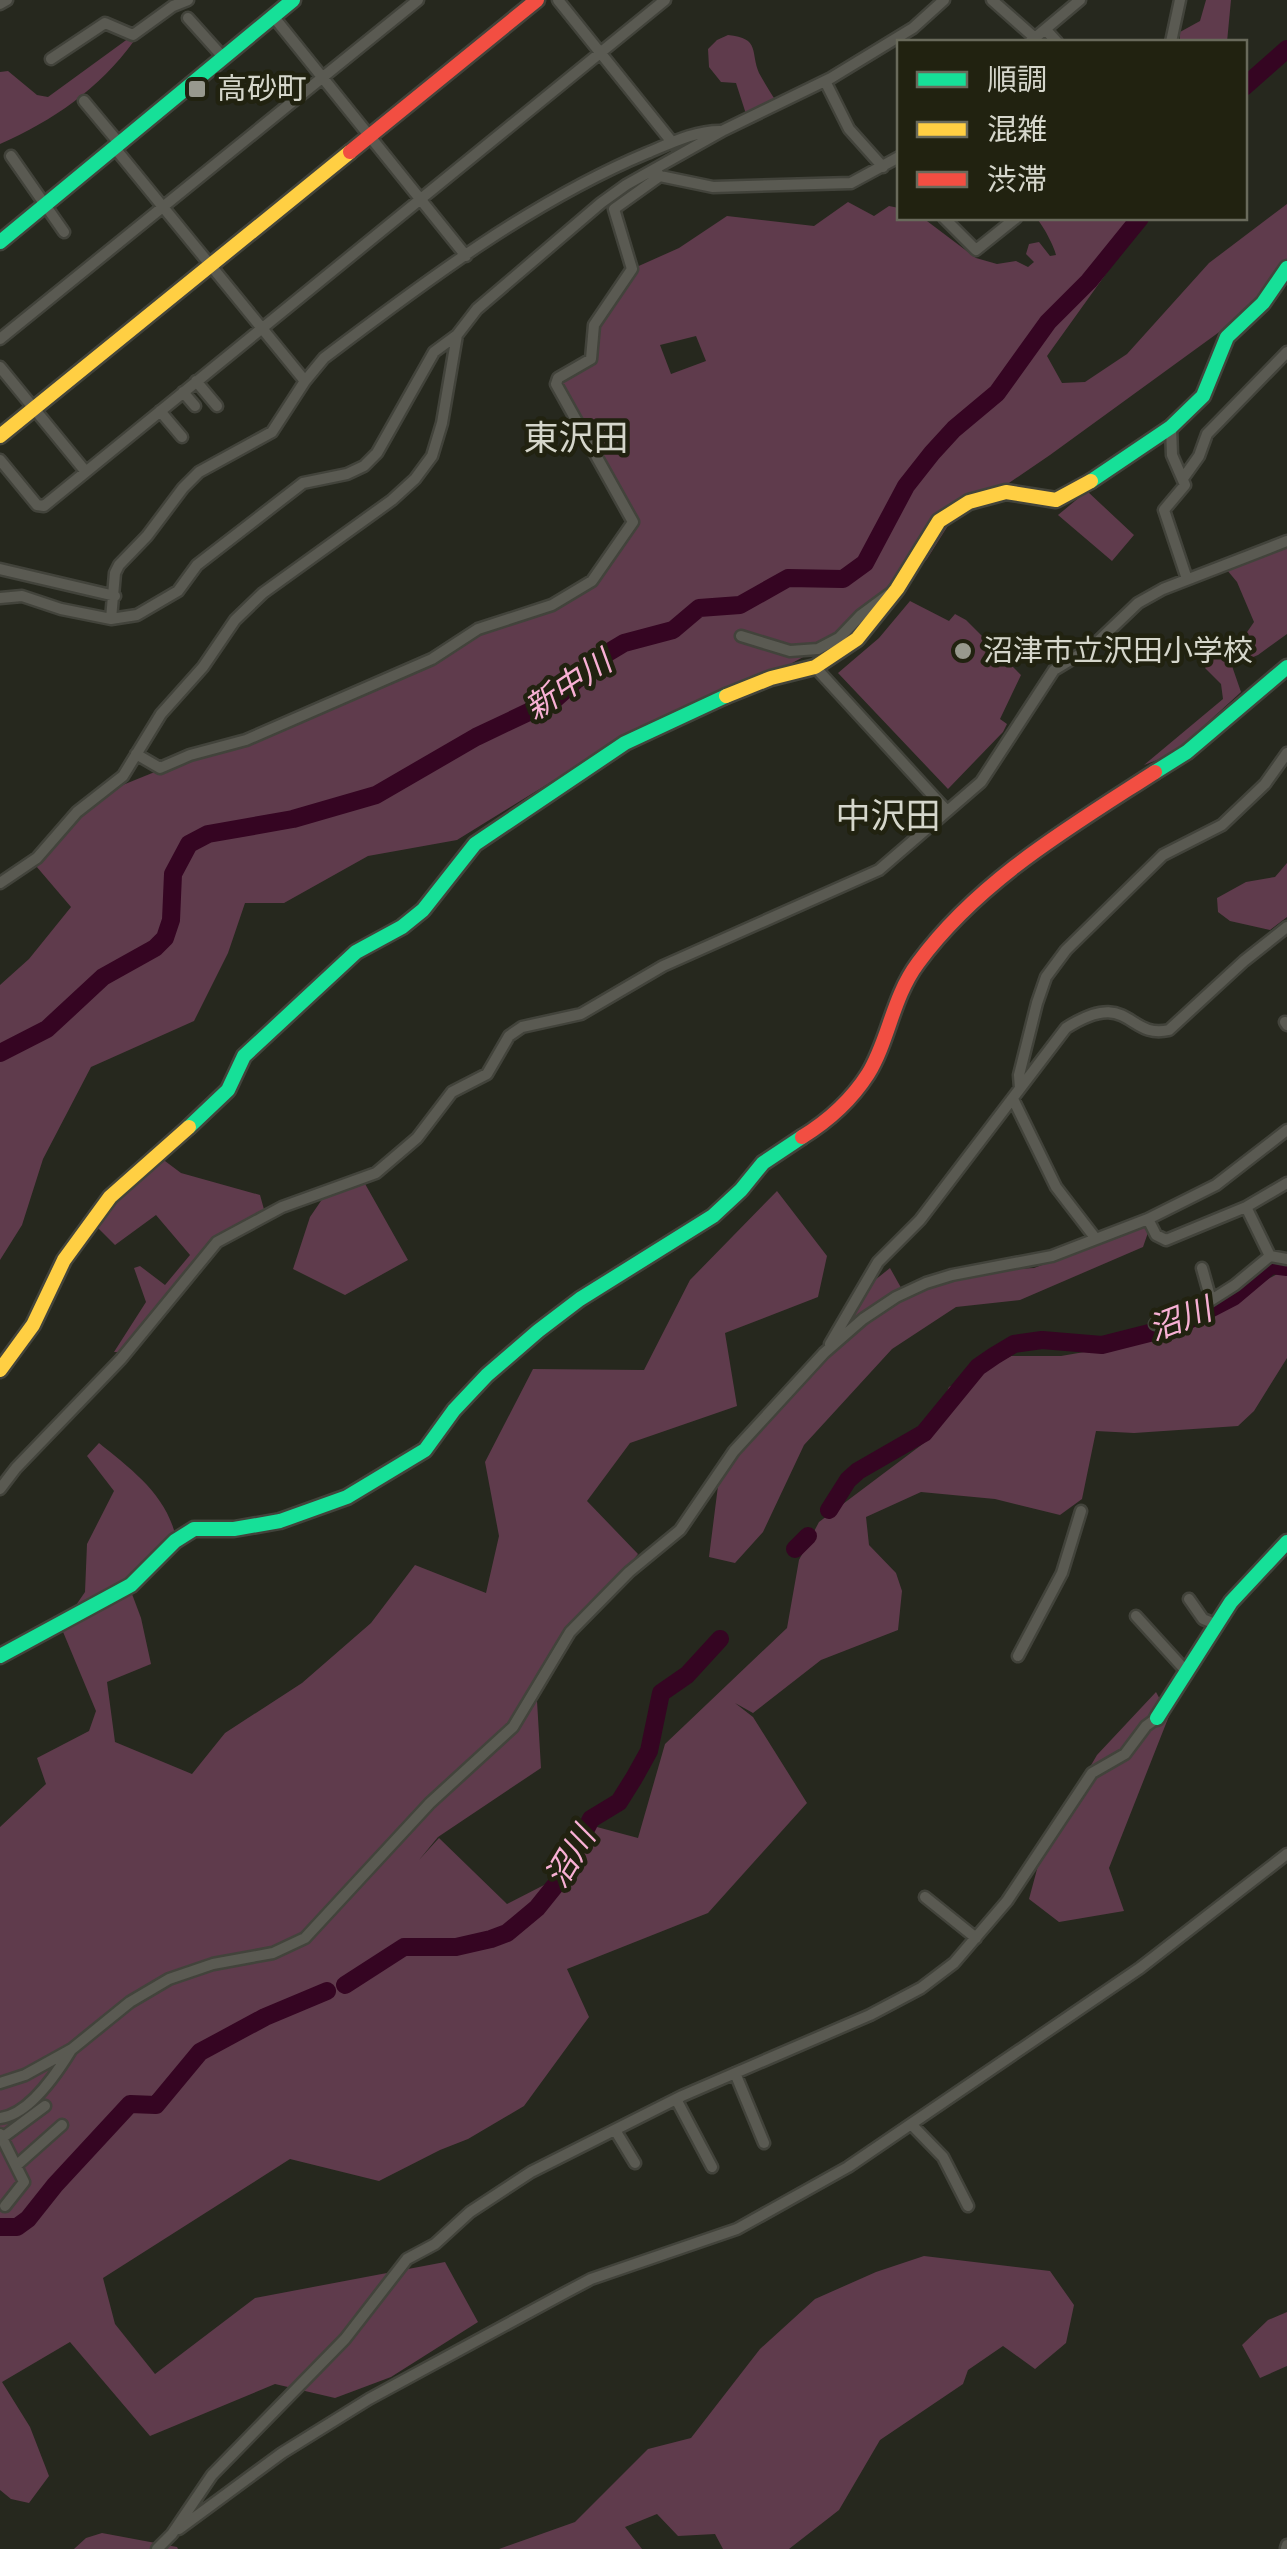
<svg xmlns="http://www.w3.org/2000/svg" width="1287" height="2549" font-family="'DM Sans','Noto Sans JP',sans-serif">
<style>
.green{fill:#5f3b4c;fill-rule:evenodd}
.lines{fill:none;stroke-linecap:round;stroke-linejoin:round}
.river{stroke:#350522;stroke-width:18}
.street-casing{stroke:#42433b;stroke-width:15}
.fast-casing{stroke:#42433b;stroke-width:19}
.slow-casing{stroke:#42433b;stroke-width:19}
.jam-casing{stroke:#42433b;stroke-width:19}
.street{stroke:#5a5a52;stroke-width:10}
.fast{stroke:#16e098;stroke-width:14}
.slow{stroke:#ffcf43;stroke-width:14}
.jam{stroke:#f24e42;stroke-width:14}
.poi-dot{fill:#98998e;stroke:#212210;stroke-width:4}
.labels{text-anchor:middle;stroke-width:9;stroke-linejoin:round;paint-order:stroke}
.poi-label{font-size:30px;fill:#d5d6cb;stroke:#212210;text-anchor:start}
.water-label{font-size:32px;font-style:italic;fill:#f8b0d4;stroke:#212210}
.quarter-label{font-size:35px;fill:#d5d6cb;stroke:#212210}
</style>
<rect width="100%" height="100%" fill="#26281e"/>
<path class="green" d="M1206,0H1231L1227,42H1180V32L1200,21Z
M728,35C761,38 750,53 759,73C764,82 770,92 776,101L746,114L736,83L721,82L709,67L708,49L717,40Z
M129,38L134,41C99,89 54,120 0,144V72L8,71L37,95L48,97Z
M848,202L874,216L889,206L899,208V218H923L976,258L997,264L1016,261L1028,267L1034,262L1026,254L1029,244L1039,242L1050,256L1056,255C1055,248 1042,223 1036,218H1146L1047,356L1062,383L1085,382L1127,354L1209,263L1287,204V259L1244,314L1050,455L949,524L927,559L868,620L830,651L818,649L783,668L616,742L457,840L368,856L284,903H245L228,953L194,1021L91,1067L43,1159L22,1225L0,1260V985L29,959L71,907L36,866L98,795L426,662L478,629L572,601L592,586L622,550L636,522L556,384L589,357L591,334L632,269L679,248L727,216L814,226ZM696,336L706,361L671,374L660,345Z
M1087,491L1134,535L1112,561L1058,515Z
M1287,540V634L1258,655L1232,666L1241,692L1173,754L1144,765L1223,699L1221,684L1205,668L1213,651L1243,638L1254,622L1237,582L1227,570L1254,560Z
M910,601L949,621L955,614L966,620L1021,675L1000,719L1007,724L1003,732L948,789L838,673L879,638Z
M1287,863V917L1270,930L1230,921L1218,912L1217,898L1246,882L1275,877Z
M157,1155L181,1173L260,1195L265,1213L217,1242L127,1352H114L146,1302L134,1268L140,1266L165,1285L190,1255L156,1215L115,1245L96,1226C103,1195 126,1162 157,1155Z
M364,1182L408,1260L345,1295L293,1269L310,1217L325,1195Z
M777,1191L827,1256L818,1297L725,1333L737,1406L630,1443L587,1501L638,1554L536,1684L541,1768L438,1837L419,1860L439,1838L507,1904L546,1884L582,1823L638,1838L665,1744L787,1628L799,1560L819,1522L924,1443L949,1387L1011,1356H1061L1154,1340L1281,1272L1287,1271V1358L1254,1411L1238,1426L1134,1433L1096,1431L1082,1499L1060,1515L995,1499L921,1492L866,1517L869,1545L896,1573L902,1591L898,1630L821,1660L753,1713L735,1703L753,1717L807,1803L708,1913L567,1969L589,2017L524,2106L468,2139L440,2150L379,2181L290,2159L103,2278L115,2324L155,2374L255,2298L445,2262L478,2322L391,2377L335,2398L275,2384L150,2436L70,2342L2,2382L30,2427L49,2476L29,2503L11,2499L0,2490V1827L46,1784L37,1758L89,1731L96,1711L61,1627L85,1592L87,1544L114,1491L87,1456L99,1443C131,1469 167,1495 176,1538L129,1586L141,1618L151,1664L107,1682L115,1742L192,1774L225,1733L302,1683L371,1623L415,1565L486,1593L499,1536L485,1462L533,1369L644,1370L690,1280Z
M1151,1224L1143,1247L1020,1300L956,1307L892,1349L804,1445L763,1532L735,1563L709,1557L720,1470L830,1349L870,1284L890,1268L904,1293L943,1273L1034,1268Z
M1156,1692L1169,1716L1109,1868L1124,1911L1059,1922L1029,1899L1043,1847L1097,1755Z
M924,2256L1050,2271L1074,2305L1066,2343L1035,2369L1003,2346L968,2370L963,2384L880,2440L839,2510L789,2549H723L715,2534L678,2536L657,2514L625,2527L642,2549H499L575,2522L648,2449L691,2438L760,2349L815,2299L876,2272Z
M1287,2312V2366L1260,2378L1242,2345L1268,2320Z
M102,2533L177,2547L178,2549H74L86,2538Z"/>
<g class="lines">
<path class="river" d="M1244,87L1287,49
M0,1053L47,1029L103,977L155,948L165,938L171,920L173,874L189,844L208,834L293,819L376,795L476,737L554,700L604,655L624,643L673,630L699,608L740,605L788,578L843,579L865,563L906,486L932,453L954,429L997,393L1048,322L1089,281L1140,218
M829,1510L848,1480L858,1471L924,1433L978,1367L994,1356L1014,1344L1042,1340L1102,1345L1177,1326L1233,1297L1271,1265L1287,1267
M795,1549L808,1536
M345,1985L404,1947H456L491,1939L507,1933L537,1908L562,1877L591,1819L619,1802L634,1778L649,1751L661,1693L687,1675L720,1639
M0,2227H17L28,2219L55,2185L130,2104L156,2105L200,2052L265,2017L327,1991"/>
<defs>
<path id="street" d="M558,0L672,142
M992,0L1035,38
M0,4L7,0
M273,16L466,256
M188,18L223,57
M1046,30L1057,42
M1030,42L1080,0
M1171,42L1180,0
M51,59L105,23L133,35L173,6L188,0
M825,81L849,129L883,167
M84,101L119,143
M114,147L305,381
M11,156L64,232
M656,171L660,176L713,187L851,183L899,157
M944,218L976,250L1016,218
M0,339L418,0
M0,367L86,472
M196,381L217,406
M183,392L195,406
M160,411L182,437
M1171,427L1172,455L1185,485L1164,510L1187,579
M0,460L37,505L44,506L665,0
M1184,477L1199,456L1207,434L1287,352
M0,569L115,596
M0,598L22,596L61,609L111,619L137,615L178,591L197,565L303,483L347,474L364,466L377,453L434,352L457,335
M111,619L115,573L119,565L147,536L183,488L199,472L272,432L305,381L324,358C423,283 532,201 647,153C671,143 694,131 720,131
M741,636L790,651L818,649L839,638L861,615L888,595
M815,667L947,811
M136,754L160,768L190,755L246,740L432,659L478,629L552,605L592,581L633,522L556,384L558,378L591,359L594,325L632,269L614,209L660,176
M0,883L37,858L77,812L123,776L161,714L203,667L235,620L263,593L392,500L415,479L432,456L442,423L457,335L477,309L601,203L626,185L724,130L831,78L913,28L944,0
M1285,1022L1287,1025
M1020,1088L1019,1075L1037,1003L1046,977L1066,950L1163,855L1222,825L1265,784L1287,753
M1013,1099L1056,1187L1096,1239
M1246,1207L1287,1183
M1148,1219L1156,1235L1166,1240L1246,1207L1270,1256
M1202,1268L1211,1300
M1155,1324L1202,1306L1235,1285L1270,1256L1287,1259
M830,1344L878,1262L920,1220L1066,1028C1130,987 1127,1040 1169,1030L1244,961L1287,927
M0,1489L16,1468L121,1359L217,1242L282,1207L376,1173L417,1138L452,1092L487,1074L509,1036L522,1027L581,1014L663,966L879,870L981,782L1054,670L1092,647L1138,603L1163,589L1287,541
M1189,1599L1203,1619L1215,1624
M1136,1616L1186,1671
M1018,1656L1062,1573L1081,1511
M925,1897L976,1938
M735,2073L764,2143
M0,2083L25,2075L72,2049L130,2002L169,1979L213,1964L273,1953L305,1938L430,1803L513,1727L570,1632L629,1572L680,1530L734,1451L824,1353L863,1319L896,1297L926,1283L952,1275L1052,1256L1148,1219L1216,1185L1287,1130
M676,2099L712,2167
M0,2118C29,2115 57,2073 71,2050
M911,2124L943,2157L968,2206
M615,2130L635,2163
M0,2134L24,2182L5,2206
M2,2138L45,2106
M17,2165L62,2125
M179,2529L282,2453L369,2399L559,2296L591,2279L737,2229L848,2167L1140,1968L1287,1854
M1286,2548L1287,2545
M157,2549L172,2534L212,2475L345,2339L407,2259L435,2244L470,2212L531,2172L682,2096L870,2015L921,1988L954,1963L1007,1901L1092,1773L1125,1754L1146,1726L1157,1718"/>
<path id="fast" d="M0,242L293,0
M1091,481L1171,427L1203,396L1227,337L1263,303L1287,268
M1155,772L1187,752L1287,667
M189,1127L228,1090L244,1056L356,952L402,927L423,910L475,844L625,743L726,696
M0,1656L131,1585L175,1541L194,1529H234L280,1521L347,1497L425,1450L454,1410L487,1375L538,1331L580,1299L713,1216L741,1190L763,1163L802,1137
M1157,1718L1231,1602L1287,1542"/>
<path id="slow" d="M0,436L350,152
M726,696L771,678L815,667L857,639L897,589L939,521L969,502L1006,492L1056,500L1091,481
M0,1370L33,1325L64,1260L110,1197L189,1127"/>
<path id="jam" d="M350,152L537,0
M802,1137C828,1121 852,1099 868,1074C889,1040 892,998 918,963C979,880 1070,827 1155,772"/>
</defs>
<use href="#street" class="street-casing"/>
<use href="#fast" class="fast-casing"/>
<use href="#slow" class="slow-casing"/>
<use href="#jam" class="jam-casing"/>
<use href="#street" class="street"/>
<use href="#fast" class="fast"/>
<use href="#slow" class="slow"/>
<use href="#jam" class="jam"/>
</g>
<g class="poi-dot">
<rect x="187" y="79" width="20" height="20" rx="5"/>
<circle cx="963" cy="651" r="10"/>
</g>
<g class="labels">
<g class="poi-label">
<text x="217" y="99">高砂町</text>
<text x="983" y="661">沼津市立沢田小学校</text>
</g>
<g class="water-label">
<text transform="translate(568 685) rotate(-34)" y="11">新中川</text>
<text transform="translate(1180 1319) rotate(-21)" y="11">沼川</text>
<text transform="translate(570 1857) rotate(-59)" y="11">沼川</text>
</g>
<g class="quarter-label">
<text x="576" y="450">東沢田</text>
<text x="888" y="828">中沢田</text>
</g>
</g>
<rect x="897" y="40" width="350" height="180" fill="#212210" stroke="#696a5b" stroke-width="2.5"/>
<rect x="917" y="72" width="50" height="15" fill="#16e098" stroke="#696a5b" stroke-width="2.5"/>
<text x="987" y="90" font-size="30" fill="#d5d6cb">順調</text>
<rect x="917" y="122" width="50" height="15" fill="#ffcf43" stroke="#696a5b" stroke-width="2.5"/>
<text x="987" y="140" font-size="30" fill="#d5d6cb">混雑</text>
<rect x="917" y="172" width="50" height="15" fill="#f24e42" stroke="#696a5b" stroke-width="2.5"/>
<text x="987" y="190" font-size="30" fill="#d5d6cb">渋滞</text>
</svg>
